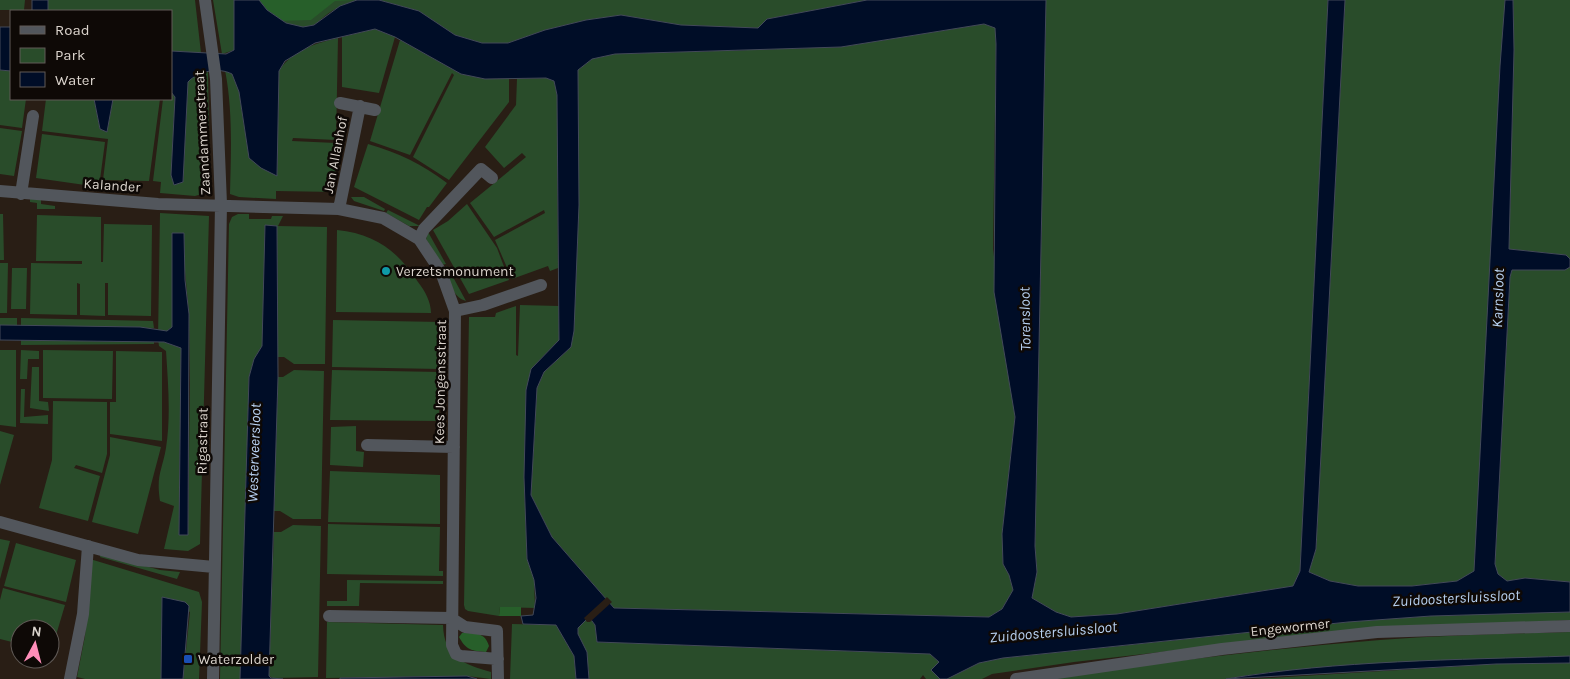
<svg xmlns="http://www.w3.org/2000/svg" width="1570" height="679" font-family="Karla,sans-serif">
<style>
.green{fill:#294c2a;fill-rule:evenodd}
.forest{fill:#275f2a}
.water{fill:#000d27;stroke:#424959;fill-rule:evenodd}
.pier{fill:#291e15}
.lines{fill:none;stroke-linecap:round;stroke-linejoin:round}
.street{stroke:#52565c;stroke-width:12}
.culture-dot{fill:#0f9aa8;stroke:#0e0906;stroke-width:2}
.transit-dot{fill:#1a4fb4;stroke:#0e0906;stroke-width:2}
.labels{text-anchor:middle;stroke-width:5;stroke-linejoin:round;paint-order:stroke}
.street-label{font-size:14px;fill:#dbd4cd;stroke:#0e0906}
.poi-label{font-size:14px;fill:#dbd4cd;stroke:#0e0906;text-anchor:start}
.water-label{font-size:15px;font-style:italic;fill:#b6cfef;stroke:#0e0906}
</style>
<rect width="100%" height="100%" fill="#291e15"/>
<path class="green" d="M0,0H25L24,10H0Z
M48,0H195L201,53L171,51V11H48Z
M213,0H234V50L222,54Z
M259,0H357C347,3 333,9 325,16C321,19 317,24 313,25C292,33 271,15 259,0Z
M379,0H867L767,19L758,28L681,25L621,15L586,20L545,30L508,43H482L455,35L419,11Z
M1046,0H1328L1300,571L1293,586L1117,614L1071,617L1056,612L1032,598L1037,572L1035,546Z
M1345,0H1505L1474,572L1457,581L1412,586H1358L1330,581L1309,572L1316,549Z
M1513,0H1570V259L1566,255L1509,249L1514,50Z
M984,24L995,28L996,44L993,249L1015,417L1002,534L1003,564L1009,575L1013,590L1002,609L989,617L614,608L552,537L531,495L537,388L544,372L571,347L578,70L592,59L615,54L841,47Z
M375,29L395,37L379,93L342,87V37Z
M338,38L336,140L293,138L292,141L336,143L335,192L276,191V199L239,197L230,194C231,153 233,111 225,70L232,74L239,92L249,157L277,175L279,71C291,51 316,43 338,38Z
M400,40L461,74L485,79H509V102L449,180L413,157L454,75L452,73L410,155L370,141Z
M0,70L11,71V99H26L22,128L0,125Z
M208,72L210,183L205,193L195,196L160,193L161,182L153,181L163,99H171V92L175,97L171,175L174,184L183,182L188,82L194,76Z
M546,78L554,81L557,95L558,268L550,271L548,266L512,279L495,240L545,213L544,210L494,237L470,203L526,157L522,153L504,168L485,147L516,105L517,79Z
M46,99H94L100,129L107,132L113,99H160L149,181L103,180L108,139L42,131Z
M0,128L22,131L14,176L0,174Z
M42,134L105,142L99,187L36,178Z
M368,144C399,153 422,164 447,183L429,207H427L419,220L354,187Z
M351,197H364L385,209L384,211L354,201Z
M30,198L41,199V204L55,206V209H37V203L30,202Z
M467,204L497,248L509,280L469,294L433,230L448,221Z
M388,210L420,226H409L386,213Z
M160,213L209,216L200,544L188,551L164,549L174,506L160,501C156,475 162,471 166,448C171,416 168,383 166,351L159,346L158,339ZM184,233V260L189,314L190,384L188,534H179L181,348L164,342L167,331L172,327Z
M0,214H3L4,260H0Z
M238,214H249V219H271L272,216H283L278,226L327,227L325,364H294L284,357H277V226L266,225L262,346L254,359L249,377L240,679H220L229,224L232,217Z
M37,215L101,217V262H103L104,224L152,225L151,316L108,315V283H105V316L80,315V284L77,283V315L30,314L31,263L82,264V261H36Z
M337,230C375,234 397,250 418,282C425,291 431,302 431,313L336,312Z
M428,232L446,264L442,265L426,239Z
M0,263H8L7,313H0Z
M447,266L466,301C452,297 449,280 444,268Z
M1570,267V582L1525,578L1507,581L1497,574L1495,564L1510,277L1512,270H1565Z
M12,268H27L26,309H11Z
M520,305L559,306V340L531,369L524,477L527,559L534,580L535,608L500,607L499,616L468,611L465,609L464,605L469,317H495L496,313L516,306V355L518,356Z
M0,318H17V326L0,325Z
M21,318L153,321L154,328L21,326Z
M333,320L441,322L440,369L332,367Z
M21,340L143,341H154V344L21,345Z
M0,350H16V427L0,425Z
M21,350L39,351V359H28L27,379H20Z
M43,350L113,351L112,399L43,398Z
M116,351L162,352V441L110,434V402H116Z
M32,367H39V401L48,402L49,411L30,408Z
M294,370L324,371L321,519H293L280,511H274L278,377H283Z
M332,370L440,372L439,421L330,420Z
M21,389H25L24,417L48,415V424L20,423Z
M53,401L107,402V454L102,473L76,465L74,468L100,476L88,521L39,508L52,460Z
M356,426V451L364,452L363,467L330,465L331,427Z
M0,431L14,435L0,485Z
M110,437L161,447L138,534L92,522L110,455Z
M330,471L440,475V524L328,522Z
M328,524L440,527L439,571H443V576L327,574Z
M293,525L321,526L318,677L273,678L269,676L274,532H281Z
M0,539L10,541L0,579Z
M16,543L76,560L66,602L4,586Z
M101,554L160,570L180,572L177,579L100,557Z
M90,559L199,592L202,602L199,679H183L190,612L163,598L161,679H85L77,677L85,636Z
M347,580L443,581V584L360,583L359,606H327V601H347Z
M3,588L65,605L51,652L50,629H20V644L0,639V600Z
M1570,612V620L1292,637L1074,662L992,674L982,679H947L979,663L1003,658L1348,622L1431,616Z
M589,617L595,625L597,642L930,654L939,662L932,670L940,679H926L923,675L920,679H589V670L578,634V628Z
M327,622L443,625C444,657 463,664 491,672V679L467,676L326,678Z
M512,624L556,625L574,656L576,679H510Z
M1570,632V656L1336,666L1264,673L1226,679H1041C1154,663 1267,649 1380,640C1443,635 1507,634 1570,632Z
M1570,663V679H1252L1496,664Z"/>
<path class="forest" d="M256,0H353L335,1L311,20L278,21Z
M500,607H521V616H499Z
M462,633C475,633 485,632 489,646L486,652C472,651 466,650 459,637Z"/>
<path class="water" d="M32,0H48V11H32Z
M234,0H259L267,10L286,23L303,27L314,25L340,6L357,0H379L419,11L455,35L482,43H508L545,30L586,20L621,15L681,25L758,28L767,19L867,0H1046L1035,546L1037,572L1032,598L1056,612L1071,617L1117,614L1293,586L1300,571L1328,0H1345L1316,549L1309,572L1330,581L1358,586H1412L1457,581L1474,571L1500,66L1505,0H1513L1514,50L1509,249L1566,255L1570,259V267L1565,270H1512L1510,277L1495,564L1498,574L1507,581L1525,578L1570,582V612L1431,616L1348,622L1003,658L979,663L947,679H940L931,670L939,662L930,654L597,642L595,625L589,617L578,628V634L587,652L589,679H576L574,656L556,625L523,624L521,616L533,615L536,598L534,580L527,559L524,477L526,390L531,369L559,340L557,95L554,81L546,78L485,79L461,74L395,37L375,29L315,43L285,61L279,71L277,176L261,168L249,158L239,92L232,74C219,67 198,71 188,82L183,182L174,185L171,175L175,97L171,92V51L226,54L234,50ZM984,24L995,28L996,44L994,292L1015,417L1002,534L1003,564L1009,575L1013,590L1002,609L989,617L614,608L552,537L531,495L537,388L544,372L571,347L574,331L579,205L578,70L592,59L615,54L841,47Z
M0,27H11V71L0,70Z
M94,99H113L107,132L100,129Z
M265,225L277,226L278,377L269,676L271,678L283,679H240L249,377L254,359L262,346Z
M172,233H184L185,280L189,314L188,535H179L181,348L164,342L0,340V325L140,327L167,331L172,327Z
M162,597L185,602L189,606L183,679H161Z
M1570,656V663L1496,664L1226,679C1339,660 1456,660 1570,656Z
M467,676L477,679H340V678Z"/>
<path class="pier" d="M607,597L612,602L590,622H587L584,618Z"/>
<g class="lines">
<path class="street" d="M205,0L216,79L221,204L213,679
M340,103L375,110
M0,191L158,204L339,209L383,218L419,239L441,272L455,311L452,645L456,654L461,656L498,659
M21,194L33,116
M339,209L360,106
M419,239L424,229L481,169L492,178
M455,311L483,305L541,285
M367,445L454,447
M0,522L138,560L214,567
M329,616L451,618
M451,618L465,627L497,631L498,679
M70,679L83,614L88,546
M1016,679L1222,649L1377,632L1570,626"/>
</g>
<circle class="culture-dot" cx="386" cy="271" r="5"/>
<rect class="transit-dot" x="183" y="654" width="10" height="10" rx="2.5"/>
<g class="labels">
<g class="street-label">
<text transform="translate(202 133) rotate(-93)" y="5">Zaandammerstraat</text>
<text transform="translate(335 155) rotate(-79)" y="5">Jan Allanhof</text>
<text transform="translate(112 185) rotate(4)" y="5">Kalander</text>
<text transform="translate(440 382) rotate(-89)" y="5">Kees Jongensstraat</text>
<text transform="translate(202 441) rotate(-89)" y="5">Rigastraat</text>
<text transform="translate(1290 627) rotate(-6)" y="5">Engewormer</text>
</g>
<g class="poi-label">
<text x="396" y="276">Verzetsmonument</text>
<text x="198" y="664">Waterzolder</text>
</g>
<g class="water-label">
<text transform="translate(1498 298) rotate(-88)" y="5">Karnsloot</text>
<text transform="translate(1025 319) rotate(-91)" y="5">Torensloot</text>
<text transform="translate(254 453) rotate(-88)" y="5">Westerveersloot</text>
<text transform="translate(1456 598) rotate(-3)" y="5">Zuidoostersluissloot</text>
<text transform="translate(1053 632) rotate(-5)" y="5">Zuidoostersluissloot</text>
</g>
</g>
<rect x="10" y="10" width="162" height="90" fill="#0e0906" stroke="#605a56"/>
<rect x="20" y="26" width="25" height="8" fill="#52565c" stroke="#605a56"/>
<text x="55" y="35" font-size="15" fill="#dbd4cd">Road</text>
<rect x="20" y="48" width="25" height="15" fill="#294c2a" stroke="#605a56"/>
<text x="55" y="60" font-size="15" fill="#dbd4cd">Park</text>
<rect x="20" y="72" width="25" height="15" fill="#000d27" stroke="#605a56"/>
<text x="55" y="85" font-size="15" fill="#dbd4cd">Water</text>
<g transform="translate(35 644) rotate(7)"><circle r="24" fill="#0e0906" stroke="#605a56"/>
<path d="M0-4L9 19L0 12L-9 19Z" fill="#ff8eb9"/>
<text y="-8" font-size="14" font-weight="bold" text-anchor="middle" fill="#dbd4cd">N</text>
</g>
</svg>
